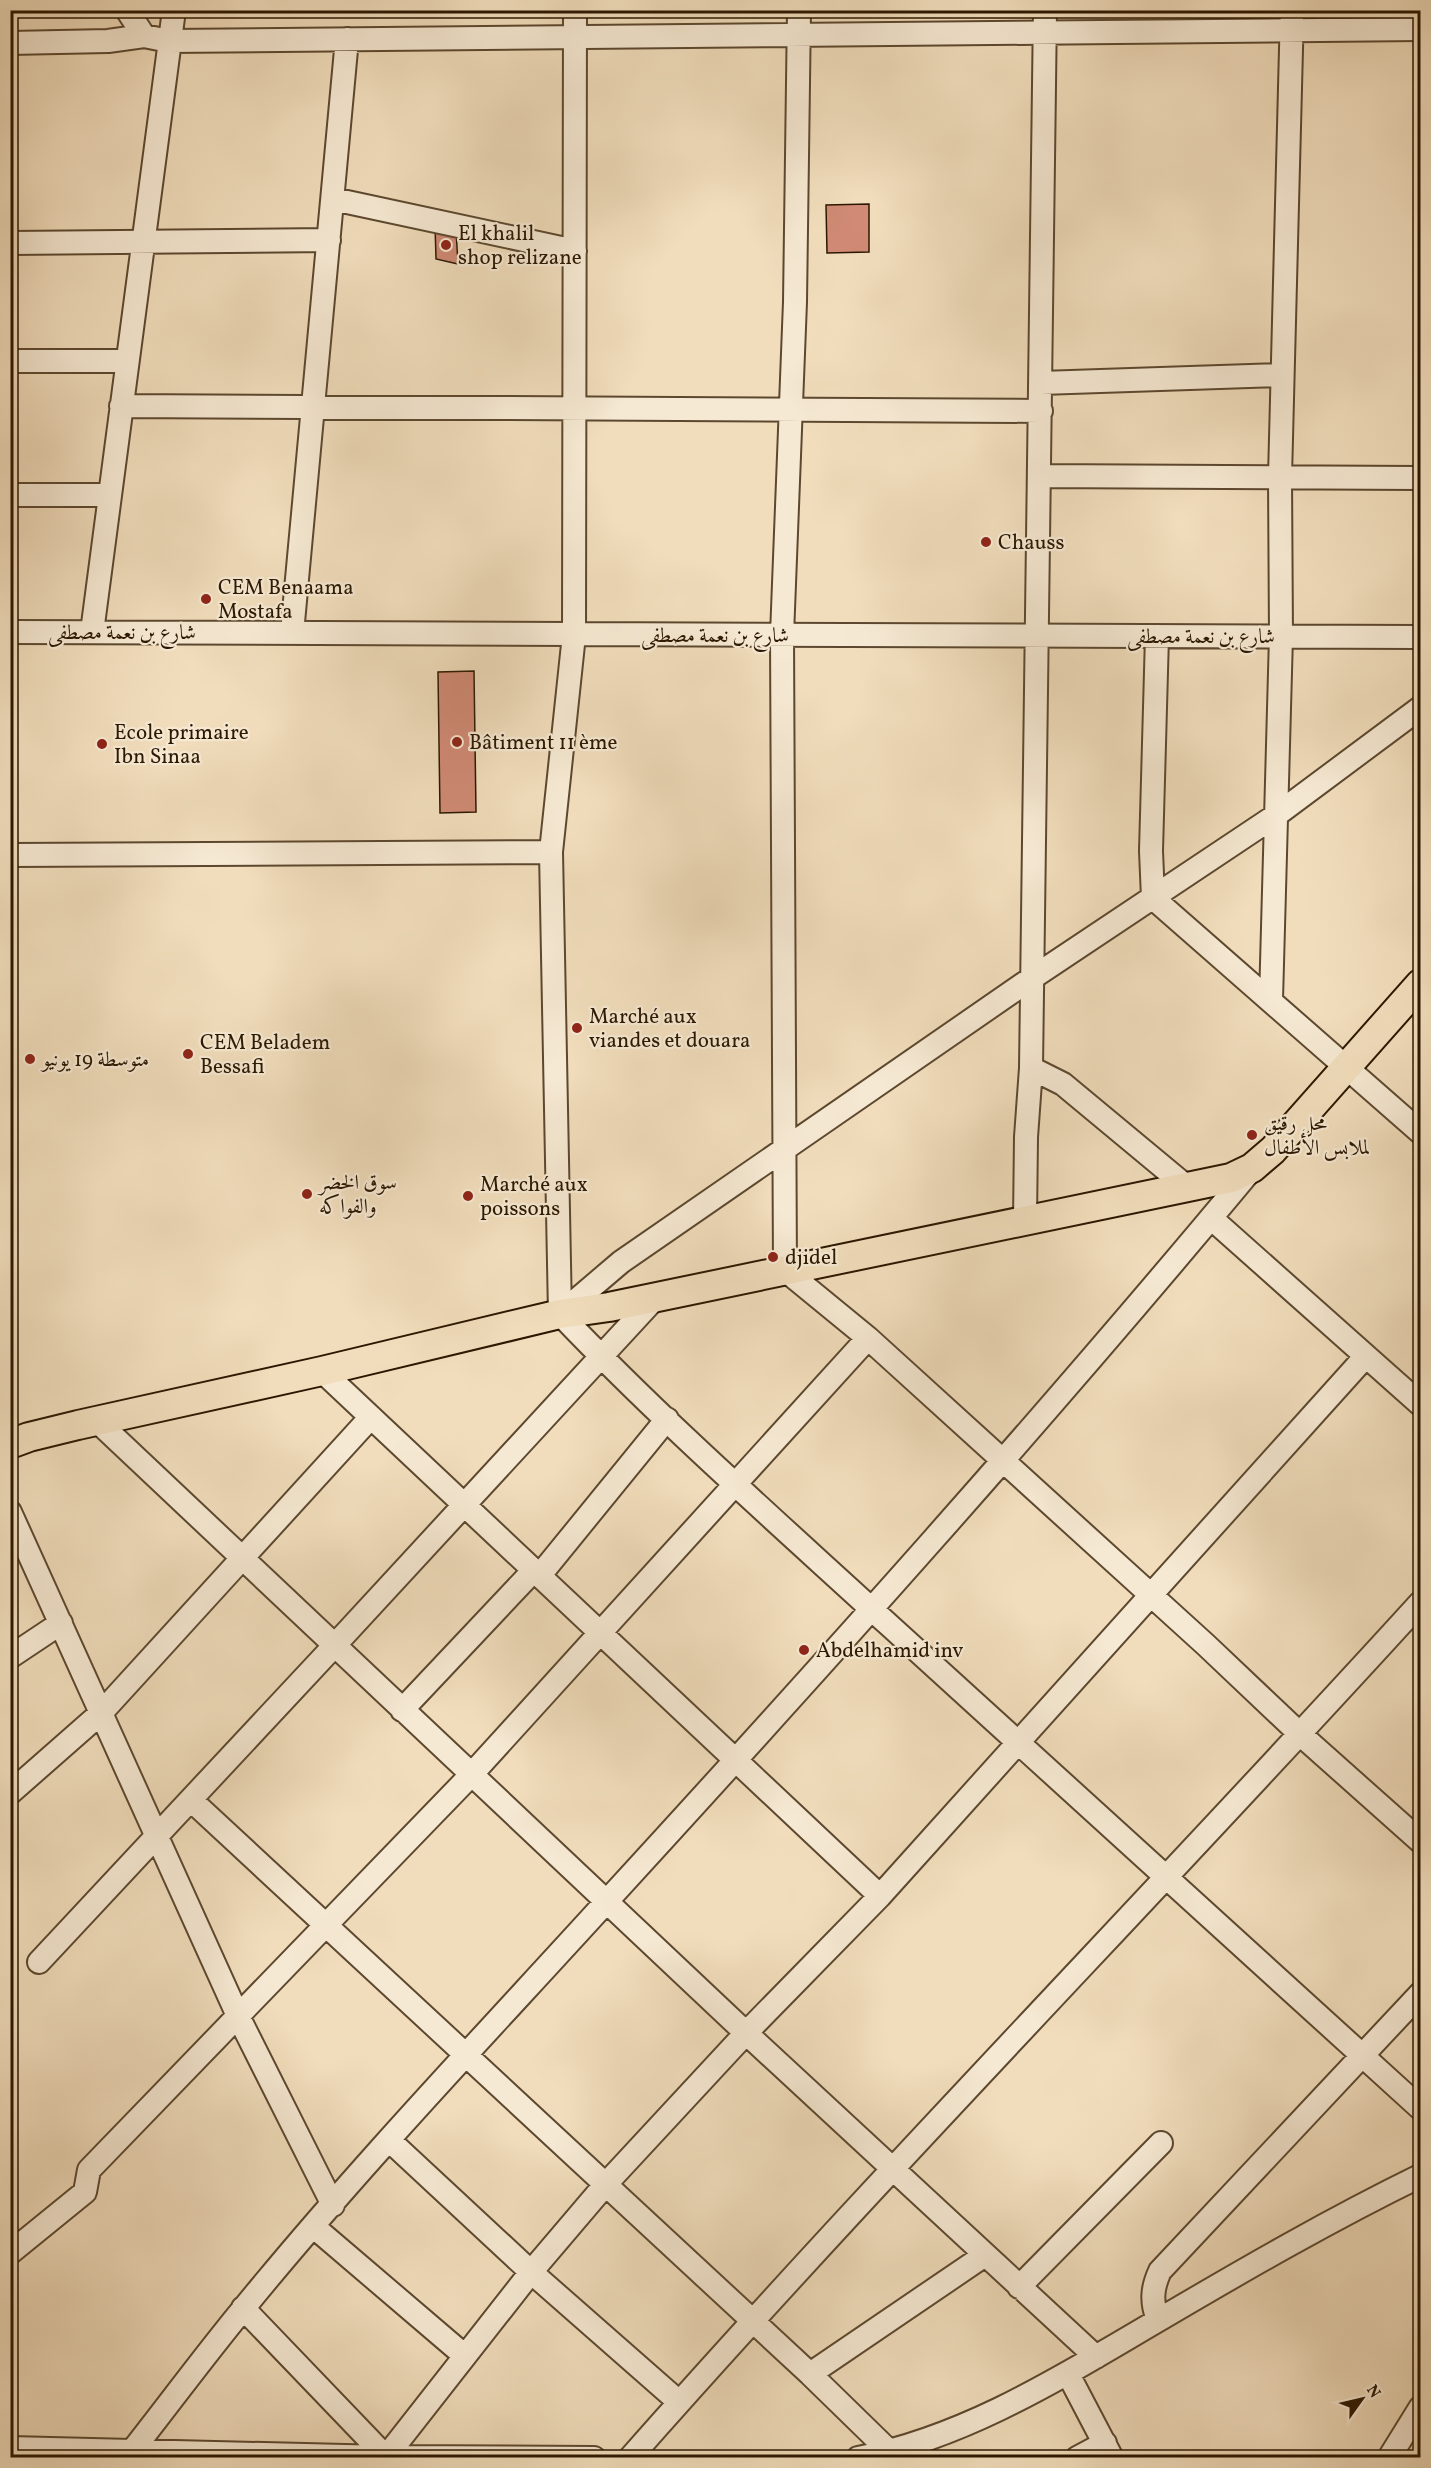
<svg xmlns="http://www.w3.org/2000/svg" width="1431" height="2468" font-family="Vollkorn,Amiri,serif">
<style>
.building{fill:#d08a75;stroke:#2b1700;stroke-width:1.5}
.lines{fill:none;stroke-linecap:round;stroke-linejoin:round}
.minor-casing{stroke:#5c482f;stroke-width:26}
.major-casing{stroke:#2b1700;stroke-width:32}
.minor{stroke:#f6e9d3;stroke-width:22}
.major{stroke:#f1ddbc;stroke-width:28}
.poi-dot{fill:#8f2418;stroke:#f6e9d3;stroke-width:2}
.labels{text-anchor:middle;stroke-width:4.5;stroke-linejoin:round;paint-order:stroke}
.poi-label{font-size:21px;fill:#2b1700;stroke:#f6e9d3;text-anchor:start}
.street-label{font-size:21px;fill:#2b1700;stroke:#f6e9d3}
</style>
<rect width="100%" height="100%" fill="#f1ddbc"/>
<filter id="stains"><feTurbulence type="fractalNoise" baseFrequency=".00333" numOctaves="4"/><feColorMatrix values="0 0 0 0 .2 0 0 0 0 .09 0 0 0 0 .02 0 0 0 .5 -.17"/></filter>
<radialGradient id="worn" r=".72"><stop offset=".6" stop-color="#630" stop-opacity="0"/><stop offset="1" stop-color="#630" stop-opacity=".3"/></radialGradient>
<path class="building" d="M869,204V252L827,253L826,205Z
M435,225L456,230L458,264L436,259Z
M474,671L476,812L440,813L438,672Z"/>
<g class="lines">
<defs>
<path id="minor" d="M127,10L144,36L169,41L1420,29
M575,10L574,635L551,852L560,1314C664,1423 778,1523 889,1625C1065,1787 1242,1948 1420,2108
M799,10L795,302L782,635L785,1270L868,1338L1206,1645L1301,1735L1420,1841
M10,43L108,41L144,36
M333,199L575,251
M10,243L329,240
M10,361H127
M1041,383L1282,375
M121,406L1041,411
M1039,476L1420,478
M10,495H110
M10,632L1420,637
M92,632L174,10
M292,633L347,39
M1157,636L1151,851L1153,898L1420,1132
M10,855L551,852
M1271,1000L1281,636L1280,477L1292,10
M1031,1068L1045,10
M1211,1218L1420,1404
M1025,1220L1026,1137L1031,1068L1063,1084L1187,1187
M560,1314L621,1262L1032,978L1275,816L1420,708
M322,1371L880,1896
M96,1420L746,2033L1096,2357
M10,1512L101,1713L10,1793
M540,1575L667,1419
M10,1657L61,1623
M402,1710L534,1570
M191,1800L810,2374L889,2451L881,2458
M39,1962L334,1646L656,1297
M389,2140L531,2272L679,2402
M333,2205L238,2016L101,1713L371,1417
M314,2227L465,2356
M10,2253L85,2192L89,2170L471,1775L868,1338
M1019,2287L1161,2143
M243,2308L386,2457L531,2272L605,2185L746,2033L880,1896L1366,1356
M1158,2320C1151,2302 1152,2288 1160,2271L1420,1994
M810,2374L985,2255
M1068,2374L1112,2458
M10,2448L386,2457L594,2458
M132,2451C169,2404 205,2355 243,2309C358,2168 484,2036 607,1901C826,1662 1044,1419 1251,1170
M630,2458C887,2167 1159,1890 1420,1603
M858,2458C968,2437 1066,2374 1162,2318C1247,2268 1332,2219 1420,2176
M1077,2458L1105,2443
M1389,2458L1420,2408"/>
<path id="major" d="M10,1444L29,1437L78,1425L322,1371L560,1314L609,1307L1231,1178L1252,1168L1273,1150L1420,984"/>
</defs>
<use href="#minor" class="minor-casing"/>
<use href="#major" class="major-casing"/>
<use href="#minor" class="minor"/>
<use href="#major" class="major"/>
</g>
<g class="poi-dot">
<circle cx="446" cy="245" r="6"/>
<circle cx="986" cy="542" r="6"/>
<circle cx="206" cy="599" r="6"/>
<circle cx="457" cy="742" r="6"/>
<circle cx="102" cy="744" r="6"/>
<circle cx="577" cy="1028" r="6"/>
<circle cx="188" cy="1054" r="6"/>
<circle cx="30" cy="1059" r="6"/>
<circle cx="1252" cy="1135" r="6"/>
<circle cx="307" cy="1194" r="6"/>
<circle cx="468" cy="1196" r="6"/>
<circle cx="773" cy="1257" r="6"/>
<circle cx="804" cy="1650" r="6"/>
</g>
<g class="labels">
<g class="poi-label">
<text x="458" y="240">El khalil<tspan x="458" dy="24">shop relizane</tspan></text>
<text x="998" y="549">Chauss</text>
<text x="218" y="594">CEM Benaama<tspan x="218" dy="24">Mostafa</tspan></text>
<text x="114" y="739">Ecole primaire<tspan x="114" dy="24">Ibn Sinaa</tspan></text>
<text x="469" y="749">Bâtiment 11 ème</text>
<text x="589" y="1023">Marché aux<tspan x="589" dy="24">viandes et douara</tspan></text>
<text x="200" y="1049">CEM Beladem<tspan x="200" dy="24">Bessafi</tspan></text>
<text x="42" y="1066">متوسطة 19 يونيو</text>
<text x="1264" y="1130">محل رقيق<tspan x="1264" dy="24">لملابس الأطفال</tspan></text>
<text x="319" y="1189">سوق الخضر<tspan x="319" dy="24">والفواكه</tspan></text>
<text x="480" y="1191">Marché aux<tspan x="480" dy="24">poissons</tspan></text>
<text x="785" y="1264">djidel</text>
<text x="816" y="1657">Abdelhamid inv</text>
</g>
<g class="street-label">
<text x="122" y="639">شارع بن نعمة مصطفى</text>
<text x="715" y="642">شارع بن نعمة مصطفى</text>
<text x="1201" y="643">شارع بن نعمة مصطفى</text>
</g>
</g>
<rect width="1431" height="2468" fill="none" stroke="#f1ddbc" stroke-width="36"/>
<rect x="12" y="12" width="1407" height="2444" fill="none" stroke="#2b1700" stroke-width="3"/>
<rect x="18" y="18" width="1395" height="2432" fill="none" stroke="#2b1700" stroke-width="1.5"/>
<g transform="translate(1362 2399) rotate(56)" stroke="#f6e9d3" stroke-width="4.5" paint-order="stroke">
<path d="M0-4.5L10 22L0 15L-10 22Z" fill="#2b1700"/>
<text y="-9" font-size="16" font-weight="bold" text-anchor="middle" fill="#2b1700">N</text>
</g>
<rect width="100%" height="100%" filter="url(#stains)"/>
<rect width="100%" height="100%" fill="url(#worn)"/>
</svg>
